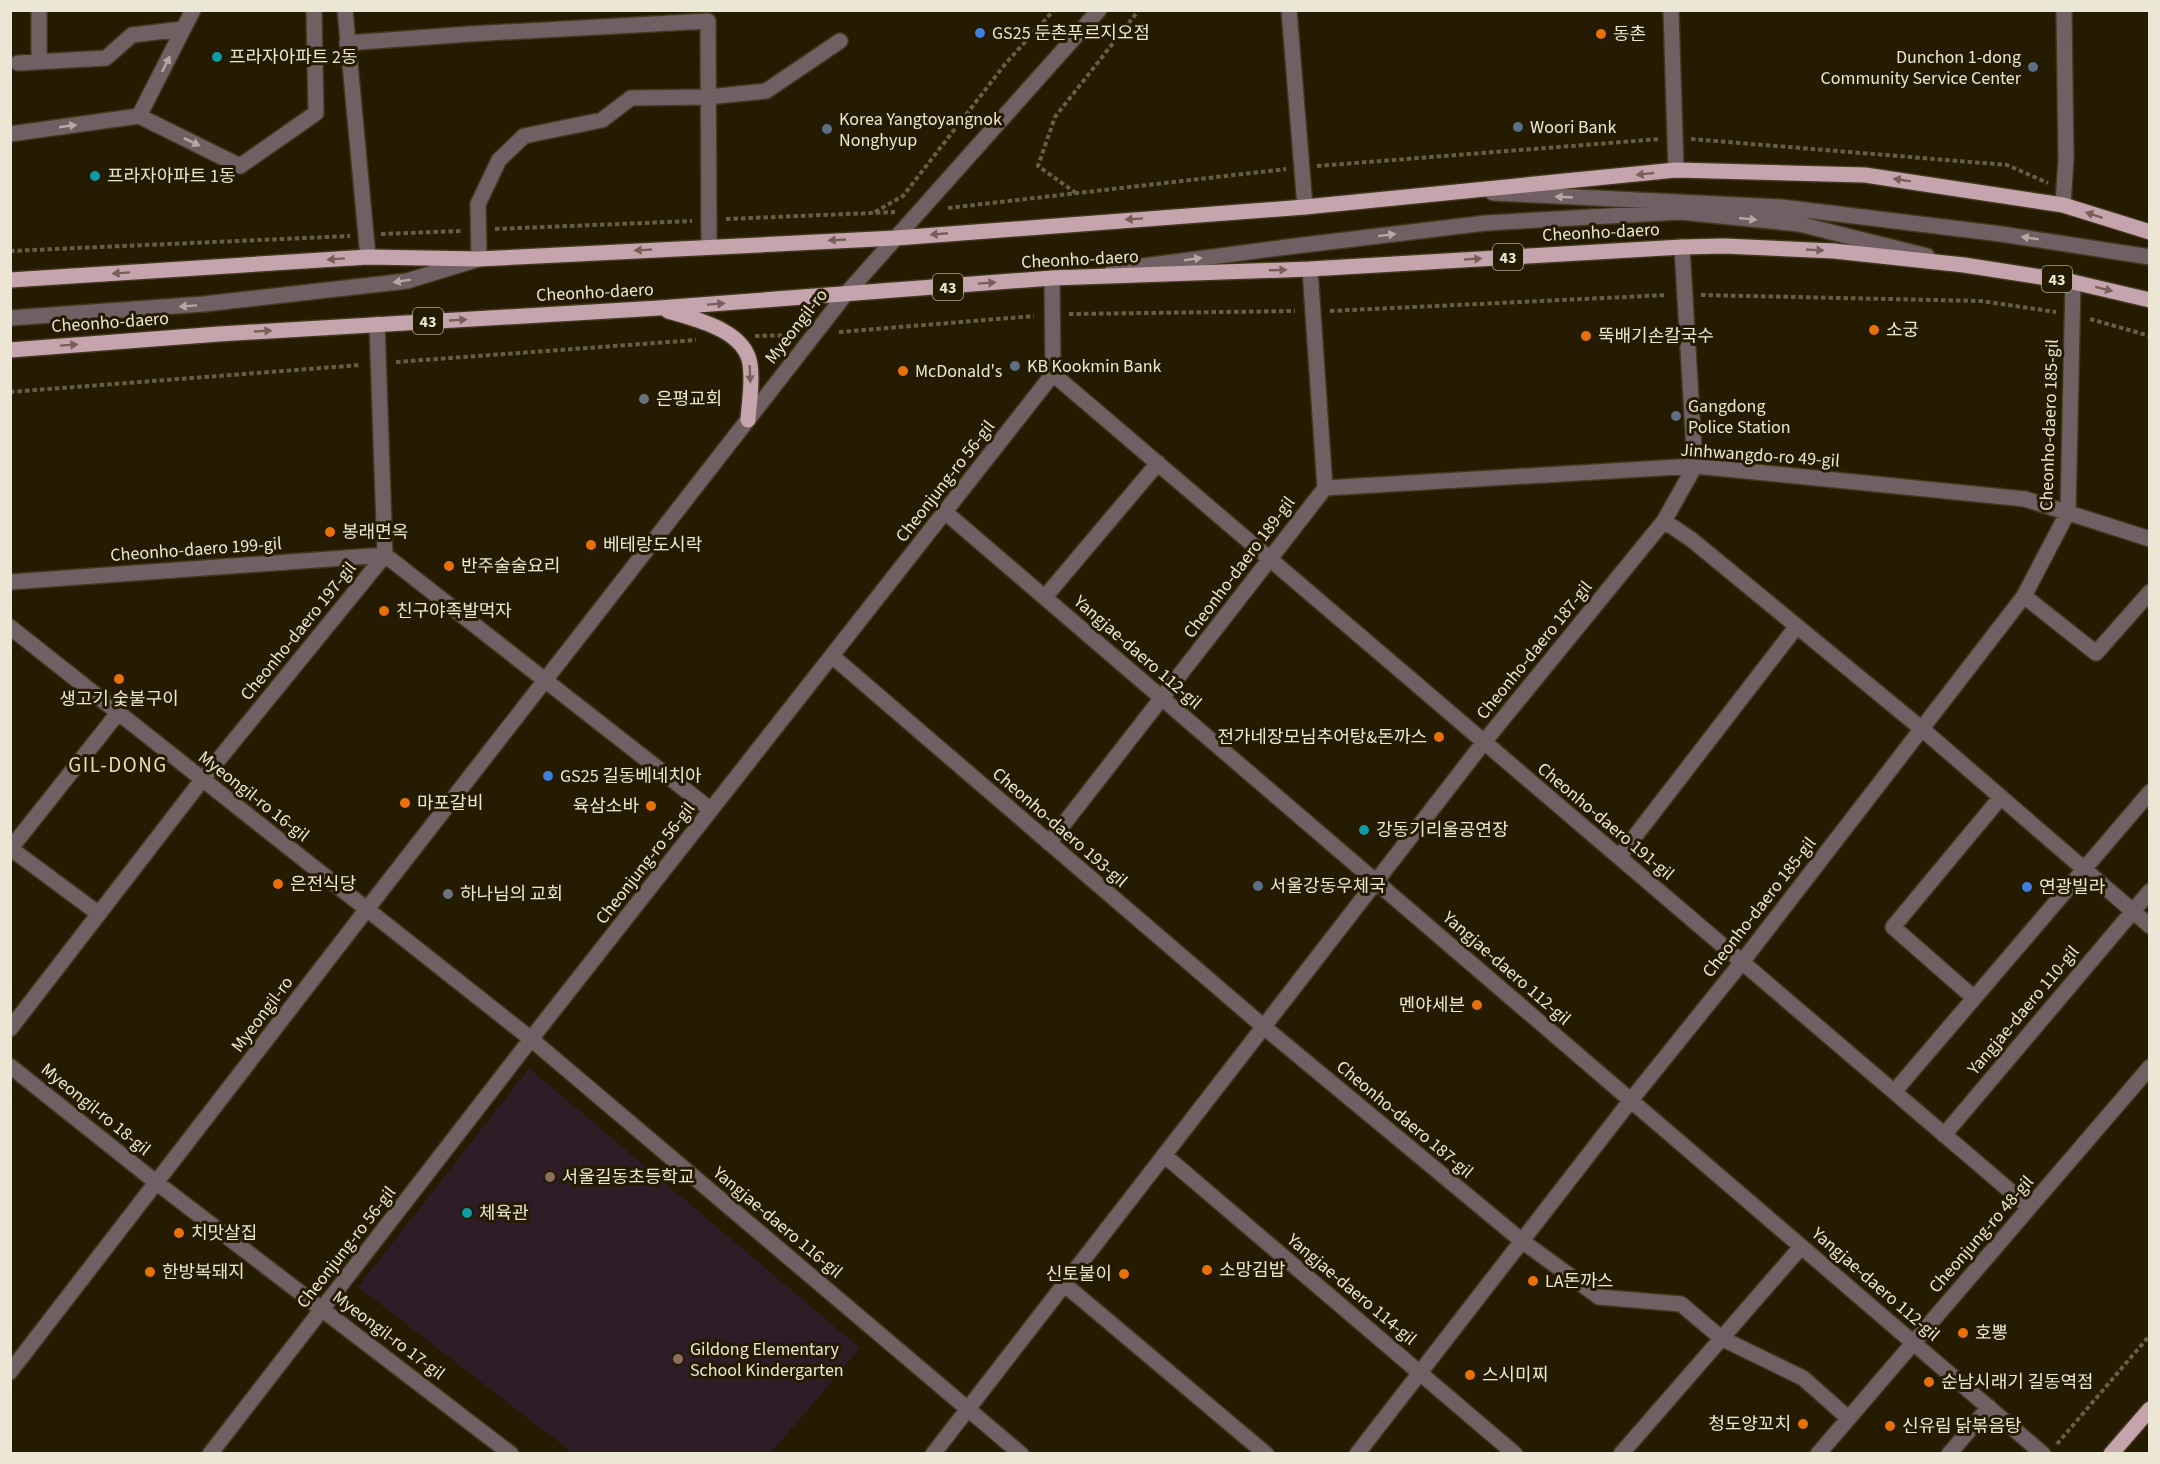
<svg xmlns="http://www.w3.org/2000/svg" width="2160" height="1464" font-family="'Source Sans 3','Noto Sans KR',sans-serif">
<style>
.education{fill:#2e1d26}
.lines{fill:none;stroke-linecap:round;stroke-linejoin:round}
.minor-casing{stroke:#40371e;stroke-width:18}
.major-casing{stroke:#40371e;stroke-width:18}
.path{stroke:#665e46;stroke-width:4;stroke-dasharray:4.5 3;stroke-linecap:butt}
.minor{stroke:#706063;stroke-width:15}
.major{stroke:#c6a4ad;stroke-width:15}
.oneway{fill:#b4aaa2}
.oneway2{fill:#756056}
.shop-dot{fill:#3f7fe0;stroke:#241b00;stroke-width:2}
.food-dot{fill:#e8710a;stroke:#241b00;stroke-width:2}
.culture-dot{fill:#0f9aa8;stroke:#241b00;stroke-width:2}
.service-dot{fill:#5c6f8a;stroke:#241b00;stroke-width:2}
.worship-dot{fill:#6b7280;stroke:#241b00;stroke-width:2}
.education-dot{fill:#8d6e63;stroke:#241b00;stroke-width:2}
.labels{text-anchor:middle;stroke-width:6;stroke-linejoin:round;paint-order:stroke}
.shield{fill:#241b00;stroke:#b0a995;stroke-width:1.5}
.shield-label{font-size:16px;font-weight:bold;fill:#ece6d5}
.poi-label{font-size:18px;fill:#ece6d5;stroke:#241b00;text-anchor:start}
.street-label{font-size:18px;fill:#ece6d5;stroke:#241b00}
.quarter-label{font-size:21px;letter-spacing:1.5px;fill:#ebdebb;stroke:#241b00}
</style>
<rect width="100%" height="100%" fill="#241b00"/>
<path class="education" d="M529,1068L860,1348L771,1453H573L358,1287Z"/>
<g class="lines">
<defs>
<path id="minor" d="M39,10V62
M345,10L368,257
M1289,10L1305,207
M1671,10L1676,170
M347,43L470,34L708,21L709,247
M18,63L106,58L132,35L183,29
M139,116L193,10
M10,134L139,116L240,166L316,113L314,10
M1493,193L1781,207L2001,234L2150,257
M2063,205L2066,159L2064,10
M1113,270L1287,247L1486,223L1680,212L1799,224L1927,256
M10,318L204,304L407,281L479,259L478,204L499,160L524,136L602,120L631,98L708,97L766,91L840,41
M1053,374L2029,1207
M1325,488L1695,466L2025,499L2150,539
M945,512L2043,1454
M1664,521L1692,540L1922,729L2150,926
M385,555L711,810
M10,582L385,555
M2024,596L2096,653L2150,592
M1045,597L1158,463
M10,627L531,1039L1021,1454
M832,656L1264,1027L1522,1241L1599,1297L1681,1304L1721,1338L1803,1378L1848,1418
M1049,843L1325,488L1310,269
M10,848L99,914
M11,848L118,713
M1619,857L1797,626
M1974,998L1893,927L2001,797
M10,1029L202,780L385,555L377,324
M10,1066L157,1183L511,1454
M1894,1092L2150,792
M1944,1135L2150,891
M1164,1155L1515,1454
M1064,1284L1266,1454
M10,1372L367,909L845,295L1099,10
M210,1454L531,1039L1053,374L1052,278L1065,277
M933,1454L1484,742L1664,521L1695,466L1682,247
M1357,1454L1631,1100L1742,962L2024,596L2068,512L2073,282
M1621,1454L1801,1247
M1818,1454L2150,1067
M1949,1454L1989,1407"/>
<path id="major" d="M10,280L368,257L479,259L896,238L1305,207L1676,170L1865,175L2063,205L2150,232
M668,311C695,319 745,330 750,364C753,383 749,402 748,420
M10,350L219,334L659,308L1052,278L1310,269L1682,247L1725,246L1834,251L1964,265L2073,282L2150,300
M2111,1454L2150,1409"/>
</defs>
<use href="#minor" class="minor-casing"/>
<use href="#major" class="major-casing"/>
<path class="path" d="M1691,139L2007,165L2048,183
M1317,166L1660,139
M1076,193L1038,166L1055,117L1139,10
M948,208L1286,169
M875,212L903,196L1006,63L1054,10
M726,219L895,212
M495,229L692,221
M381,234L461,231
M10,251L350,236
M1701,295L1981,301L2056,312
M1330,311L1667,295
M1069,314L1295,311
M2090,319L2150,336
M839,332L1034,316
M755,336L792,335
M396,362L696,340
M10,392L361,365
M2057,1444L2150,1335"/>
<use href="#minor" class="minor"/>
<use href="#major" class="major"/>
</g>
<defs><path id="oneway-solid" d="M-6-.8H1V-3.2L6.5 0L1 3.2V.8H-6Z" transform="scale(1.5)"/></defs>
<g class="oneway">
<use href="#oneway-solid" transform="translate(166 64) rotate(-63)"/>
<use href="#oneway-solid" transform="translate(68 126) rotate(-8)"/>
<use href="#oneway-solid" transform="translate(192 142) rotate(26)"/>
<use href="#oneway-solid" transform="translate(1564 197) rotate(-177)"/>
<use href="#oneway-solid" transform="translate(1748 219) rotate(6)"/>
<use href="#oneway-solid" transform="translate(1387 235) rotate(-7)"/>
<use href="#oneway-solid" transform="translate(2030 238) rotate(-171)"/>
<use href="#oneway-solid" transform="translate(1193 259) rotate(-8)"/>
<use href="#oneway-solid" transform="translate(402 281) rotate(171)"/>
<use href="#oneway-solid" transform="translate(188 306) rotate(176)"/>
</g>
<g class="oneway2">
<use href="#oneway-solid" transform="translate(1645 174) rotate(174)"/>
<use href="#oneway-solid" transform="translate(1902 180) rotate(-171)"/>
<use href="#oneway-solid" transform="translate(2094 215) rotate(-162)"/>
<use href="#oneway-solid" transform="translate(1134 219) rotate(176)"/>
<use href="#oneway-solid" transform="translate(939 234) rotate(175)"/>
<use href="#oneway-solid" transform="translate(837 240) rotate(177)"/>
<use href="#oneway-solid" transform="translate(643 250) rotate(177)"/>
<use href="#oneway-solid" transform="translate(1815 250) rotate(3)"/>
<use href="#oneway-solid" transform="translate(336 259) rotate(176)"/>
<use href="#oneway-solid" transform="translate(1473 259) rotate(-3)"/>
<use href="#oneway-solid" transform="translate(1278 270) rotate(-2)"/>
<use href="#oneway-solid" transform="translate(121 273) rotate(176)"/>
<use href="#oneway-solid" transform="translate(987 283) rotate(-4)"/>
<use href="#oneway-solid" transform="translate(2104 289) rotate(14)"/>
<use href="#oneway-solid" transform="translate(716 304) rotate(-4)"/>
<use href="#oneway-solid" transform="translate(458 320) rotate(-3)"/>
<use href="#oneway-solid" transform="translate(263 331) rotate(-3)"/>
<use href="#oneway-solid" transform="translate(69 345) rotate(-4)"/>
<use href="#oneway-solid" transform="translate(750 374) rotate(88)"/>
</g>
<g class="shop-dot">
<circle cx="980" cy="33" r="6"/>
<circle cx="548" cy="776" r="6"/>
<circle cx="2027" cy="887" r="6"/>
</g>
<g class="food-dot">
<circle cx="1601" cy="34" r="6"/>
<circle cx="1874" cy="330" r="6"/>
<circle cx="1586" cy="336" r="6"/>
<circle cx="903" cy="371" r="6"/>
<circle cx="330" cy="532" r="6"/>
<circle cx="591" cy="545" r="6"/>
<circle cx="449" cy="566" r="6"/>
<circle cx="384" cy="611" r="6"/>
<circle cx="119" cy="679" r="6"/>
<circle cx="1439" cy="737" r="6"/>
<circle cx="405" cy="803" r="6"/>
<circle cx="651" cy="806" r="6"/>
<circle cx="278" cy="884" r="6"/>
<circle cx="1477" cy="1005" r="6"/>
<circle cx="179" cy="1233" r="6"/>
<circle cx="1207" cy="1270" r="6"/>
<circle cx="150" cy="1272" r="6"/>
<circle cx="1124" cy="1274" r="6"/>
<circle cx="1533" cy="1281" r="6"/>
<circle cx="1963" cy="1333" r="6"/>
<circle cx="1470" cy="1375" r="6"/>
<circle cx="1929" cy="1382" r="6"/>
<circle cx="1803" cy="1424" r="6"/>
<circle cx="1890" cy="1426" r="6"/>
</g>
<g class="culture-dot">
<circle cx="217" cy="57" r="6"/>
<circle cx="95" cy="176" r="6"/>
<circle cx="1364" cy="830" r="6"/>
<circle cx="467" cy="1213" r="6"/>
</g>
<g class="service-dot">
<circle cx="2033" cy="67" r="6"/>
<circle cx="1518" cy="127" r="6"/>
<circle cx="827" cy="129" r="6"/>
<circle cx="1015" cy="366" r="6"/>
<circle cx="1676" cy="416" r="6"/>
<circle cx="1258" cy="886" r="6"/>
</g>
<g class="worship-dot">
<circle cx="644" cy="399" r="6"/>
<circle cx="448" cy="894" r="6"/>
</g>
<g class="education-dot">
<circle cx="550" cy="1177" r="6"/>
<circle cx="678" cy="1359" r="6"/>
</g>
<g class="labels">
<g class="shield">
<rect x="1493" y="244" width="30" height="26" rx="4.5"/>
<rect x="2042" y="266" width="30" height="26" rx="4.5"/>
<rect x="933" y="274" width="30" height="26" rx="4.5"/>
<rect x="413" y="308" width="30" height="26" rx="4.5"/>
</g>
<g class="shield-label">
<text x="1508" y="263">43</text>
<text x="2057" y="285">43</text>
<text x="948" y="293">43</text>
<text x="428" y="327">43</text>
</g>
<g class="poi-label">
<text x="992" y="39">GS25 둔촌푸르지오점</text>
<text x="1613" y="40">동촌</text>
<text x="229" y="63">프라자아파트 2동</text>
<text x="2021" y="63" text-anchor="end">Dunchon 1-dong<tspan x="2021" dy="21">Community Service Center</tspan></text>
<text x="839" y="125">Korea Yangtoyangnok<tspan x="839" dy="21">Nonghyup</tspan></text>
<text x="1530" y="133">Woori Bank</text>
<text x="107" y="182">프라자아파트 1동</text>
<text x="1886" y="336">소궁</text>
<text x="1598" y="342">뚝배기손칼국수</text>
<text x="1027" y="372">KB Kookmin Bank</text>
<text x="915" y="377">McDonald's</text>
<text x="656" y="405">은평교회</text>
<text x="1688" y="412">Gangdong<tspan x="1688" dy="21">Police Station</tspan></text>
<text x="342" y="538">봉래면옥</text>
<text x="603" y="551">베테랑도시락</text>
<text x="461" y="572">반주술술요리</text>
<text x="396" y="617">친구야족발먹자</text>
<text x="119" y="705" text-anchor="middle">생고기 숯불구이</text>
<text x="1427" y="743" text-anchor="end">전가네장모님추어탕&amp;돈까스</text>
<text x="560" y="782">GS25 길동베네치아</text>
<text x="417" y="809">마포갈비</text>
<text x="639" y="812" text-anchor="end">육삼소바</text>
<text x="1376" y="836">강동기리울공연장</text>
<text x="290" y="890">은전식당</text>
<text x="1270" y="892">서울강동우체국</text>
<text x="2039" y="893">연광빌라</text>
<text x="460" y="900">하나님의 교회</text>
<text x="1465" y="1011" text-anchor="end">멘야세븐</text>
<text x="562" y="1183">서울길동초등학교</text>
<text x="479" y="1219">체육관</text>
<text x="191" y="1239">치맛살집</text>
<text x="1219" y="1276">소망김밥</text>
<text x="162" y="1278">한방복돼지</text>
<text x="1112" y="1280" text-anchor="end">신토불이</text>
<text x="1545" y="1287">LA돈까스</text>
<text x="1975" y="1339">호뽕</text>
<text x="690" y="1355">Gildong Elementary<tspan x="690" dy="21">School Kindergarten</tspan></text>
<text x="1482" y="1381">스시미찌</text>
<text x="1941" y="1388">순남시래기 길동역점</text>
<text x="1791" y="1430" text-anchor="end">청도양꼬치</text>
<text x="1902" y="1432">신유림 닭볶음탕</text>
</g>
<g class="street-label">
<text transform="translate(1601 232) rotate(-3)" y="6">Cheonho-daero</text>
<text transform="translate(1080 259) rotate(-3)" y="6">Cheonho-daero</text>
<text transform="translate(595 292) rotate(-3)" y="6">Cheonho-daero</text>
<text transform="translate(110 322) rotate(-4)" y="6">Cheonho-daero</text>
<text transform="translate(796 326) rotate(-52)" y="6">Myeongil-ro</text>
<text transform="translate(2049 425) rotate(-88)" y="6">Cheonho-daero 185-gil</text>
<text transform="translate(1760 455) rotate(4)" y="6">Jinhwangdo-ro 49-gil</text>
<text transform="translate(945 481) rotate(-52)" y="6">Cheonjung-ro 56-gil</text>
<text transform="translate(196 549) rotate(-4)" y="6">Cheonho-daero 199-gil</text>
<text transform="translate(1239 567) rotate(-53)" y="6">Cheonho-daero 189-gil</text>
<text transform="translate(298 631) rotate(-51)" y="6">Cheonho-daero 197-gil</text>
<text transform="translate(1534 650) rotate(-51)" y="6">Cheonho-daero 187-gil</text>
<text transform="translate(1138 652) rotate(41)" y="6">Yangjae-daero 112-gil</text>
<text transform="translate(254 796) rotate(38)" y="6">Myeongil-ro 16-gil</text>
<text transform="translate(1606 821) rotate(40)" y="6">Cheonho-daero 191-gil</text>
<text transform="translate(1060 827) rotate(41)" y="6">Cheonho-daero 193-gil</text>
<text transform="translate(645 863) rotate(-52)" y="6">Cheonjung-ro 56-gil</text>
<text transform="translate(1759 907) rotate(-52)" y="6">Cheonho-daero 185-gil</text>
<text transform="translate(1507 968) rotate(41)" y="6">Yangjae-daero 112-gil</text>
<text transform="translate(2023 1010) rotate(-50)" y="6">Yangjae-daero 110-gil</text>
<text transform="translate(262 1014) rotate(-53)" y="6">Myeongil-ro</text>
<text transform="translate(96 1109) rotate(39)" y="6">Myeongil-ro 18-gil</text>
<text transform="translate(1405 1119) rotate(40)" y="6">Cheonho-daero 187-gil</text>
<text transform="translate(778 1222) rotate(40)" y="6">Yangjae-daero 116-gil</text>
<text transform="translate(1981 1234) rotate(-49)" y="6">Cheonjung-ro 48-gil</text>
<text transform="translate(346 1247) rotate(-52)" y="6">Cheonjung-ro 56-gil</text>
<text transform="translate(1876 1284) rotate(41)" y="6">Yangjae-daero 112-gil</text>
<text transform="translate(1352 1289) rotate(40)" y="6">Yangjae-daero 114-gil</text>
<text transform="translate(389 1335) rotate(37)" y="6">Myeongil-ro 17-gil</text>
</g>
<g class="quarter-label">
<text x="118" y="772">GIL-DONG</text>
</g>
</g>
<rect width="2160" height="1464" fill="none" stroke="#ece6d5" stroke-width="24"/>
</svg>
